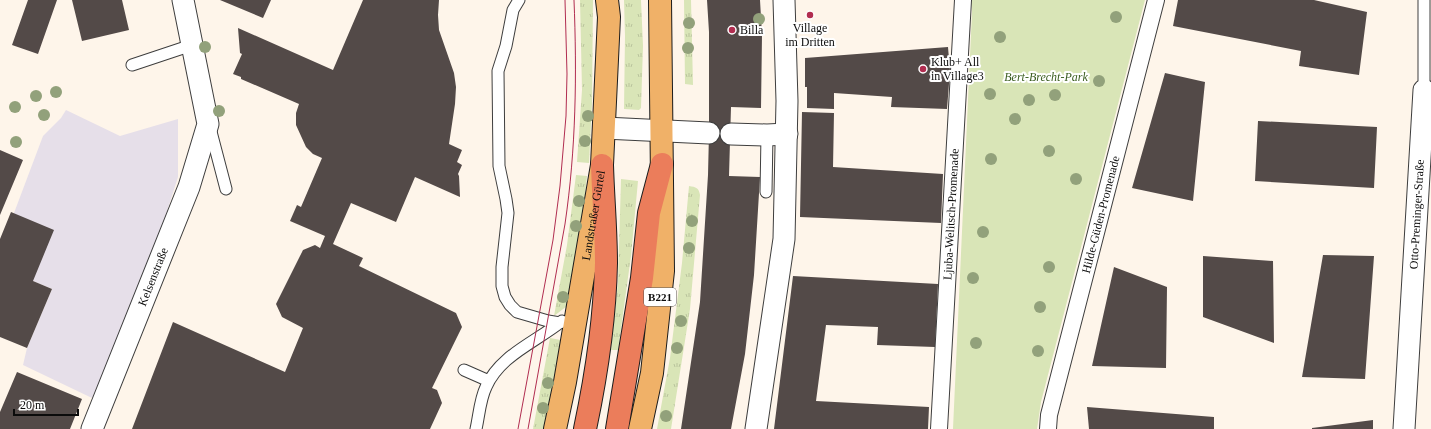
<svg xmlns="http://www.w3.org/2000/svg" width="1431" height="429" font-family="Georgia,serif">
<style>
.industrial{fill:#e6dfe9}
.grass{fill:url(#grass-tufts)}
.park{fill:#d9e5b7}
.building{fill:#534a48}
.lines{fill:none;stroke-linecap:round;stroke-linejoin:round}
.service-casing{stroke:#3e3e3e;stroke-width:13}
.pedestrian-casing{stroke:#3e3e3e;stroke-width:18}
.minor-casing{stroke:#3e3e3e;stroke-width:23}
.primary-casing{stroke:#1c1c1c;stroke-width:24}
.motorway-casing{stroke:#1c1c1c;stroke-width:24}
.service{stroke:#fff;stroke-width:11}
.pedestrian{stroke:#fff;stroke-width:16}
.minor{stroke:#fff;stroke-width:21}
.primary{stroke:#f0b168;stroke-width:22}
.motorway{stroke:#eb7d5b;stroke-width:22}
.tram{stroke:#b12d50;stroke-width:1}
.tree{fill:#92a17b}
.poi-dot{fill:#b12d50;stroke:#fff;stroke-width:1.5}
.labels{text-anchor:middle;stroke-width:4;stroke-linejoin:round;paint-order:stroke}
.shield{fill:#fff;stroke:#545454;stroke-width:1}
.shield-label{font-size:11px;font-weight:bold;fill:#0b0b0b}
.poi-label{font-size:12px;fill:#0b0b0b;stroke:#fff;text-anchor:start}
.park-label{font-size:12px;font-style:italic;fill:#3a5d20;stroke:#fff}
.street-label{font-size:12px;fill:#0b0b0b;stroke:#fff}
</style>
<defs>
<pattern id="grass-tufts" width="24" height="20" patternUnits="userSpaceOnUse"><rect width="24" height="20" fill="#d9e5b7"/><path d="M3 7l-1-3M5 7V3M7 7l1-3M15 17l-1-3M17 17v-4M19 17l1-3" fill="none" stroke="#b9c39c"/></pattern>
</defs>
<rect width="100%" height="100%" fill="#fef5ea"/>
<path class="industrial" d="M66,110L120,136L178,119V177L149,268L92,398L23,365L27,348L52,289L33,281L14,213L43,136L61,118Z"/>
<path class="grass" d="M580,0H593L592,104L589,163L577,162L582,90Z
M624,0H641L643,46L641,108L639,110L624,109L625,36Z
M684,0H691L693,85L685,84Z
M576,175L587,176L582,223L567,306L554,316L567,245Z
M621,179L638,181L631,256L618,350H611L618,282Z
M689,186C696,187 699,188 700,195L690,309L671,429H657L670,358L682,263Z
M550,338L561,340L544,429H533Z"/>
<path class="park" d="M971,0H1145L1041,402L1037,429H953L972,12Z"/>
<path class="building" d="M28,0H57L38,54L12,45Z
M72,0H122L129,30L82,41Z
M220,0H271L263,18Z
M363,0H439L438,15L439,30L454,73L456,87L455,104L449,144L462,150L457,162L462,165L458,174L459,176L460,197L415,177L396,222L351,203L333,244L363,258L359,266L456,313L462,327L432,388L437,390L442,403L430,429H132L173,322L285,372L303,328L282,317L276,304L303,250L315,245L320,248L325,236L290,221L297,205L301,207L322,158L313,154L306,147L296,125V113L299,104L241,79V77L233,74L242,54L240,53L238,28L333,70Z
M707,0H760L762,35L761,108L731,107L729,176L760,177L754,275L745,354L731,429H681L700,302L708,175L709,133V32Z
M1178,0H1314L1367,12L1359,75L1299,66L1301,51L1173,26Z
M948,47L950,71L947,109L891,107L892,97L834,93V109L807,108V87H805V58Z
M1165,73L1205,82L1193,201L1132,188Z
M802,112L834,113L833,167L943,174L941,223L800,217Z
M1258,121L1377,127L1374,188L1255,181Z
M0,150L23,160L0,215Z
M11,212L54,230L33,281L52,289L27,348L0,337V239Z
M1323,255L1374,256L1365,379L1302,377Z
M1203,256L1273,261L1274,343L1203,317Z
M1114,267L1167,287L1166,368L1092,366Z
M793,276L938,284L935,347L877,345L878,327L826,325L816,401L929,407L928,429H774Z
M17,372L82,399L70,429H0V412Z
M1087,407L1214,417V429H1089Z
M1373,420V429H1312V428Z"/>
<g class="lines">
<defs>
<path id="service" d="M519,0L513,10L506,46L498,71L499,166L506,199L508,213L502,267V286L505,297L510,305L517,312L548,321L560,323
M132,65L192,45
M1424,90V0
M210,128L226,189
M766,192L767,135
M464,370L489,381
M476,429C479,416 480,399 486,387C500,355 536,342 562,321"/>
<g id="pedestrian">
<path id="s1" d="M939,429L963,0"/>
<path id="s2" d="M1048,429L1049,415L1156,0"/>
</g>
<g id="minor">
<path d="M604,128L709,133"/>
<path d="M731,134L767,135L787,134"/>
<path id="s3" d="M92,429L189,187L208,124L183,0"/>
<path d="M756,429L784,239L787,101L784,0"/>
<path id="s4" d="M1404,429L1424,90"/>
</g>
<g id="primary">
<path id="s5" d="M555,429L565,382L602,165L609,17L607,0"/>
<path d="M640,429L652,373L663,271L660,0"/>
</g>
<path id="motorway" d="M585,429C596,377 605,317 606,263C606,231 603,198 602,165
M617,429L642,278L649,213L662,164"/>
</defs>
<use href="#service" class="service-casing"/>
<use href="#pedestrian" class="pedestrian-casing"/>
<use href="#minor" class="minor-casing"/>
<use href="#primary" class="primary-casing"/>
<use href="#motorway" class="motorway-casing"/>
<use href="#service" class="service"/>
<use href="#pedestrian" class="pedestrian"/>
<use href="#minor" class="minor"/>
<use href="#primary" class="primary"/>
<use href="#motorway" class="motorway"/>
<path class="tram" d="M518,429L553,240L560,186L566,116L567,74L565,0
M528,429L565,224C576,149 577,75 574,0"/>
</g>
<g class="tree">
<circle cx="1116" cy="17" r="6"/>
<circle cx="759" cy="19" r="6"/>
<circle cx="689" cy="23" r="6"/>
<circle cx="1000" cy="37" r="6"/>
<circle cx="205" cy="47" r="6"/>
<circle cx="688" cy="48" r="6"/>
<circle cx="1099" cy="81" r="6"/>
<circle cx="56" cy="92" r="6"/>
<circle cx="990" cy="94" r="6"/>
<circle cx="1055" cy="95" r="6"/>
<circle cx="36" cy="96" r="6"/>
<circle cx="1029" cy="100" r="6"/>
<circle cx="15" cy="107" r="6"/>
<circle cx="219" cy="111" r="6"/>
<circle cx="44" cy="115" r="6"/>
<circle cx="588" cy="116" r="6"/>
<circle cx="1015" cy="119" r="6"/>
<circle cx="585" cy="141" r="6"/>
<circle cx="16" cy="142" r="6"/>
<circle cx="1049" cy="151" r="6"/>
<circle cx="991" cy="159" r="6"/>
<circle cx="1076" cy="179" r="6"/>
<circle cx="579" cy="201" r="6"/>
<circle cx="692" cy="221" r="6"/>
<circle cx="576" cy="226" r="6"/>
<circle cx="983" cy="232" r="6"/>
<circle cx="689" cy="248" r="6"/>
<circle cx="1049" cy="267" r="6"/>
<circle cx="973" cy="278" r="6"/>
<circle cx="563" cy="297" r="6"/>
<circle cx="1040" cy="307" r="6"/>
<circle cx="681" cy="321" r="6"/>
<circle cx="976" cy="343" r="6"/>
<circle cx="677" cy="348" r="6"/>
<circle cx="1038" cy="351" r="6"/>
<circle cx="548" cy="383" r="6"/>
<circle cx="543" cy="408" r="6"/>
<circle cx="666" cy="416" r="6"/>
</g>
<g class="poi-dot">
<circle cx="810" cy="15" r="4"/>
<circle cx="732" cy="30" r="4"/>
<circle cx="923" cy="69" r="4"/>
</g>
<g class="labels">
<rect class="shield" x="644" y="288" width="32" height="18" rx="3"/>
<g class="shield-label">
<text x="660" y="301">B221</text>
</g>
<g class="poi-label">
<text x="810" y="32" text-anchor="middle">Village<tspan x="810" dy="14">im Dritten</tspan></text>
<text x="740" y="34">Billa</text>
<text x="931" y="66">Klub+ All<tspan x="931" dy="14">in Village3</tspan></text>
</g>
<g class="park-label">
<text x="1046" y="81">Bert-Brecht-Park</text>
</g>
<g class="street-label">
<text dy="4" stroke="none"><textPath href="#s1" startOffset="215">Ljuba-Welitsch-Promenade</textPath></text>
<text dy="4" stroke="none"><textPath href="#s2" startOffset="221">Hilde-Güden-Promenade</textPath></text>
<text dy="4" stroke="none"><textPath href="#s4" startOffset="215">Otto-Preminger-Straße</textPath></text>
<text dy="4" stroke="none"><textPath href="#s5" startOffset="217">Landstraßer Gürtel</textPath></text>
<text dy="4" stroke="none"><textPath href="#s3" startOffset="164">Kelsenstraße</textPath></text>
</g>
</g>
<path d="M14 409v6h64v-6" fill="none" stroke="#0b0b0b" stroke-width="2"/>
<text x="20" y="409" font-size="12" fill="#0b0b0b" stroke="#ffffff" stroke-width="3" paint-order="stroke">20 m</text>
</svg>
